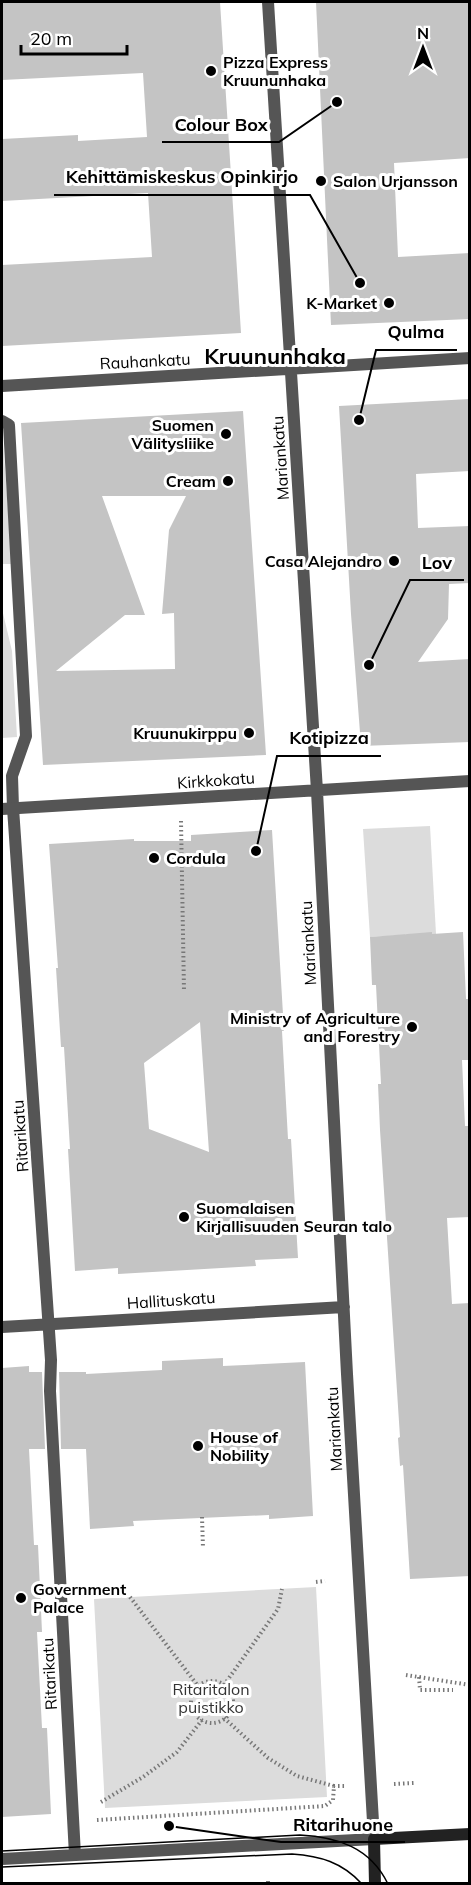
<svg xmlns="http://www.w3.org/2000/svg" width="471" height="1885" font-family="Mulish,sans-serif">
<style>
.green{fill:#dcdcdc}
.building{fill:#c4c4c4;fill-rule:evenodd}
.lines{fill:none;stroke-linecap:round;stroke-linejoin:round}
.path{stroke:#777;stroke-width:4;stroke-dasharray:1.5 3;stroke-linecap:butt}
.pedestrian{stroke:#555;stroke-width:12}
.minor{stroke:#555;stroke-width:12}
.secondary{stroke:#222;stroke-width:12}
.tram{stroke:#000;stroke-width:1.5}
.poi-dot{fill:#000;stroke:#fff;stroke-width:2}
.labels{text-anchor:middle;stroke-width:6;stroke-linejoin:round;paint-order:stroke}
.poi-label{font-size:16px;font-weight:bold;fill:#000;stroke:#fff;text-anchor:start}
.street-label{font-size:16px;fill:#000;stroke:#fff}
.park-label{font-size:16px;fill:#333;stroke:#fff}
.district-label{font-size:22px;font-weight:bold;fill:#000;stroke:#fff}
.leader{fill:none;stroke:#000;stroke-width:2}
.callout-dot{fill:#000;stroke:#fff;stroke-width:2}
.callout-label{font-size:18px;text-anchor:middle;font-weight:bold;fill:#000;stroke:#fff;stroke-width:6;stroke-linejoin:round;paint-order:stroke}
</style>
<rect width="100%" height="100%" fill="#fff"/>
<path class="green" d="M2,427L12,564H2Z
M2,609L12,651L17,737L2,738Z
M430,826L436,934H405V935L370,937L363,829Z
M316,1587L327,1797L105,1808L94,1599Z"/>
<path class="building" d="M2,2H220L241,333L2,346V265L152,257L148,193L2,201V139L78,135V141L147,137L143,73L2,80Z
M316,2H470V158L394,163L398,257L470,253V319L331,325Z
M470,399V471L416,474L418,528L470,526V583L449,584L448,619L418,662L470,659V742L361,746L351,614L339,406Z
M243,411L266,755L43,765L21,423ZM102,496H186L169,530L162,614L174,613L175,669L56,671L125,615H145Z
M272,830L284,1031H282L288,1139H291L298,1258L255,1260L256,1266L118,1274V1268L75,1271L68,1149H70L64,1047H61L56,968H58L49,844L134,839V841H191V835ZM200,1022L209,1152L149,1129L144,1063Z
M432,932V934L463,932L466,999H470V1060H462L465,1126H470V1217L447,1218L452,1304L470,1303V1576L410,1579L403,1465L400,1466L398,1438L400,1437L380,1130L378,1084H381L376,985H372L370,937Z
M223,1358V1366L305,1362L313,1516L269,1519V1515L133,1521L134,1526L90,1529L86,1449H61L59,1372H86V1374L162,1370V1361Z
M29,1366V1372H42L45,1449H29L34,1545H38L42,1632H37L42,1728H47L51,1814L2,1817V1368Z"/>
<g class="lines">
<path class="path" d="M181,821L184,991
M202,1517L203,1548
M316,1582L325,1581
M130,1597L198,1686
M406,1675L470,1685
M419,1677L420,1690H453
M191 1702a21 21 0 1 1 42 0a21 21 0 1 1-42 0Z
M224,1685L278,1609L282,1589
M224,1718L268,1758L297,1776L334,1786
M394,1784L414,1783
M101,1802L143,1777L177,1752L202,1720
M97,1820L325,1806L333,1800L334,1786H347
M268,1881V1884"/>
<path class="pedestrian" d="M2,421L9,425L26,736L12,776L13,808"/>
<path class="minor" d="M2,386L470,358
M13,808L51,1360L50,1391L75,1855
M2,809L470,781
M2,1327L344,1307
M2,1859L374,1839L347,1374L317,791L268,2"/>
<path class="secondary" d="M375,1884L374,1839L470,1834"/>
<path class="tram" d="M2,1851L300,1835C337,1837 370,1847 388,1884
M2,1867L292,1854C320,1856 342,1862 362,1884"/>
</g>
<g class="poi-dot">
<circle cx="211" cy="71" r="6"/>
<circle cx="321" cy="181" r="6"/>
<circle cx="389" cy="303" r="6"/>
<circle cx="226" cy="434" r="6"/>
<circle cx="228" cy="481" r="6"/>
<circle cx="394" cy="561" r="6"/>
<circle cx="249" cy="733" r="6"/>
<circle cx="154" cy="858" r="6"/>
<circle cx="412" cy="1027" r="6"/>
<circle cx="184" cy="1217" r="6"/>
<circle cx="198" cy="1446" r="6"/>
<circle cx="21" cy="1598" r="6"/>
</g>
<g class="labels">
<g class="poi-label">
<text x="223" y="68">Pizza Express<tspan x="223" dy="18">Kruununhaka</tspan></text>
<text x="333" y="187">Salon Urjansson</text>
<text x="377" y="309" text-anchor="end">K-Market</text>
<text x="214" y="431" text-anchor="end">Suomen<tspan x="214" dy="18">Välitysliike</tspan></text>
<text x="216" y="487" text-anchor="end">Cream</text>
<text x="382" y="567" text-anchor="end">Casa Alejandro</text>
<text x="237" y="739" text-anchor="end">Kruunukirppu</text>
<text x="166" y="864">Cordula</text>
<text x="400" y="1024" text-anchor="end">Ministry of Agriculture<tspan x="400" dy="18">and Forestry</tspan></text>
<text x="196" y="1214">Suomalaisen<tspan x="196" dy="18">Kirjallisuuden Seuran talo</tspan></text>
<text x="210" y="1443">House of<tspan x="210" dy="18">Nobility</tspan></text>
<text x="33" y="1595">Government<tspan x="33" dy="18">Palace</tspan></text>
</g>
<g class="street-label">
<text transform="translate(145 361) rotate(-3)" y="6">Rauhankatu</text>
<text transform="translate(280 458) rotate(-94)" y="6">Mariankatu</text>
<text transform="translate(216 780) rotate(-4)" y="6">Kirkkokatu</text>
<text transform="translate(308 943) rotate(-93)" y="6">Mariankatu</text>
<text transform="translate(20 1136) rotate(-94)" y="6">Ritarikatu</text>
<text transform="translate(171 1300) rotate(-4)" y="6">Hallituskatu</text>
<text transform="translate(334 1429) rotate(-93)" y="6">Mariankatu</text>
<text transform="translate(49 1674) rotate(-93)" y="6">Ritarikatu</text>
</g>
<g class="park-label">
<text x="211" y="1695">Ritaritalon<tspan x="211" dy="18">puistikko</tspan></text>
</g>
<g class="district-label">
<text x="275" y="364">Kruununhaka</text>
</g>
</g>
<path class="leader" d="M337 102L279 142H162M360 283L310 195H54M359 420L376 350H457M369 665L410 580H464M256 851L277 756H381M169 1826L281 1842H405"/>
<g class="callout-dot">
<circle cx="337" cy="102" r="6"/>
<circle cx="360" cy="283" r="6"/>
<circle cx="359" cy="420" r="6"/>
<circle cx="369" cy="665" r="6"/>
<circle cx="256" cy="851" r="6"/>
<circle cx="169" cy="1826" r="6"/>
</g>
<g class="callout-label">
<text x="221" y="131">Colour Box</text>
<text x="182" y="183">Kehittämiskeskus Opinkirjo</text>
<text x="416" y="338">Qulma</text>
<text x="437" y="569">Lov</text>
<text x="329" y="744">Kotipizza</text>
<text x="343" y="1831">Ritarihuone</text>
</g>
<rect width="471" height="1885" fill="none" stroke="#000000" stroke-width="6"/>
<g transform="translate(423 48)" stroke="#ffffff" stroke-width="4.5" paint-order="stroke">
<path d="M0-4.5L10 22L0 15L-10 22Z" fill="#000000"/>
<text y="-9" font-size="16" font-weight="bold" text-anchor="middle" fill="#000000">N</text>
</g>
<path d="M21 45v9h106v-9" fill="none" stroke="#000000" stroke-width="3"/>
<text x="30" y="45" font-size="18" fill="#000000" stroke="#ffffff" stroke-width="4.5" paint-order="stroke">20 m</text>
</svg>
